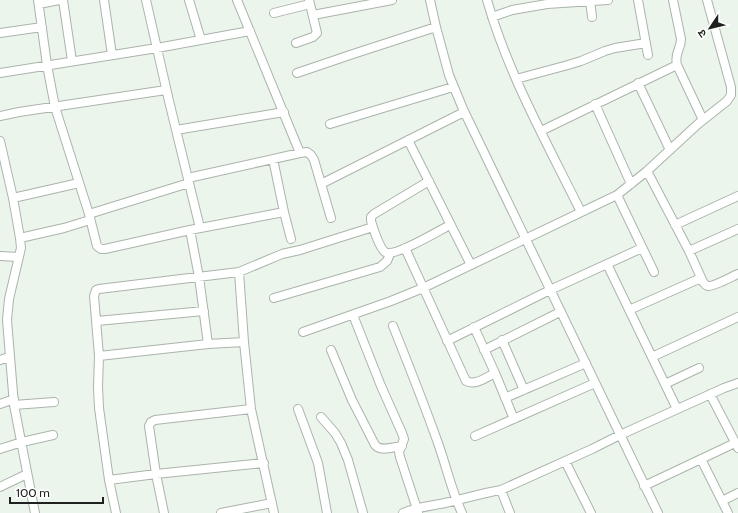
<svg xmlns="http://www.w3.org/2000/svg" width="738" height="513" font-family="Cabin,'Noto Sans Devanagari',sans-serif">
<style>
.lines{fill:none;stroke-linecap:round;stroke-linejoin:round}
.minor-casing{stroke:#abb4ab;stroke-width:10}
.minor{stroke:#fff;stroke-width:8}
</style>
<rect width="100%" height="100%" fill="#ecf5ec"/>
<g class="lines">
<defs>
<path id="minor" d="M38,0L47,65L55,107L89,214L97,246L101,249H105L190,230L284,212
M63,0L72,61
M104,0L112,55
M146,0L169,101L200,228
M189,0L201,40
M237,0L300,153
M430,0L436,27L449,75L463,109L658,513
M487,0C508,74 547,143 581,212
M590,0L592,17
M638,0L648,55
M673,0L681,39C681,50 674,52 677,65L703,120
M39,4L59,0
M274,13L310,4
M313,15L392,0
M492,17L512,10L547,4L608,0
M0,33L42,27
M296,43L313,37L317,33L309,0
M0,73L157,48L250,31
M297,73L353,54L436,27
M516,79L568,65L581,61L605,51L615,48L646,43
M638,83L670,150
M595,104L631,184
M0,116L19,112L166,90
M330,124L453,87
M176,130L284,112
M541,131L677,65
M408,140L471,265
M0,141L13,198L20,238L21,248L9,299L7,320L14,405L35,513
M273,159L284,212L291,239
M647,171L689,251L738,229
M188,178L300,153L307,152L311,155L314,160L331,218
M429,181L374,214L371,217V221C373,228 380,249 385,252C394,258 440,230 450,225
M321,184L464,112
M617,195L654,272
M13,198L79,183
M89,214L189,183
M675,225L738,196
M190,230L199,277L208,344
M20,238L64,228L90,220
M405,248L466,381C475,386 487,377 495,373
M689,251L703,282C705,284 706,286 708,286C713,287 733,276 738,274
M0,256L19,257
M607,264L677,409
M239,272L244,342L251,409L274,513
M274,298L380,267L387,261L390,254
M629,310L701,278
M353,315L381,386L402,433L404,439L399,452L400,457L418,512
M97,321L204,311
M393,326C409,366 425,406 439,446C447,469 452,492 462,513
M474,327L495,373L514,419
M303,332L391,301L423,288L617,195L647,171L698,124L727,101L731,95V87L707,0
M502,340L524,390
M447,341L550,290L642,248
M331,350L352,400L375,445C381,452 393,447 402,446
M484,350L560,312
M99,356L208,344L244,342
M652,357L738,317
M0,360L9,357
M665,384L699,368
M710,394L738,448
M505,398L586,363
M0,404L14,399
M14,405L54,402
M298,409L318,463L327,513
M321,417L335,433L341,443L348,460L363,513
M475,436L595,383
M0,449L22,442L53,435
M701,459L728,513
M565,461L591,513
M109,480L156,474L264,463
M644,486L735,443
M0,487L27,474
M501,490L510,513
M722,501L738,493
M116,513L109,480L99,408L98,387L99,356L94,296L96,290L99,289L239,272L282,254L300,250L373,227
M164,513L156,474L149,426L151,422L155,420L251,409
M221,513L272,503
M403,513C417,507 431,506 445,503C464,499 482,493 501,490L592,449L620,435L724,388L738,383"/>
</defs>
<use href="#minor" class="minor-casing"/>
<use href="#minor" class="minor"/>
</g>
<g transform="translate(710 28) rotate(235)" stroke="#ffffff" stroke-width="3" paint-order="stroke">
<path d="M0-3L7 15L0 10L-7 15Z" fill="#1e211e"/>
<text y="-6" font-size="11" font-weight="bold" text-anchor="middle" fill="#1e211e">उ</text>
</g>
<path d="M10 497v6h93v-6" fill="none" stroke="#1e211e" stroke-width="2"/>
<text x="16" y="497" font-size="12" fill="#1e211e" stroke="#ffffff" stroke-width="3" paint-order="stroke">100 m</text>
</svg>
